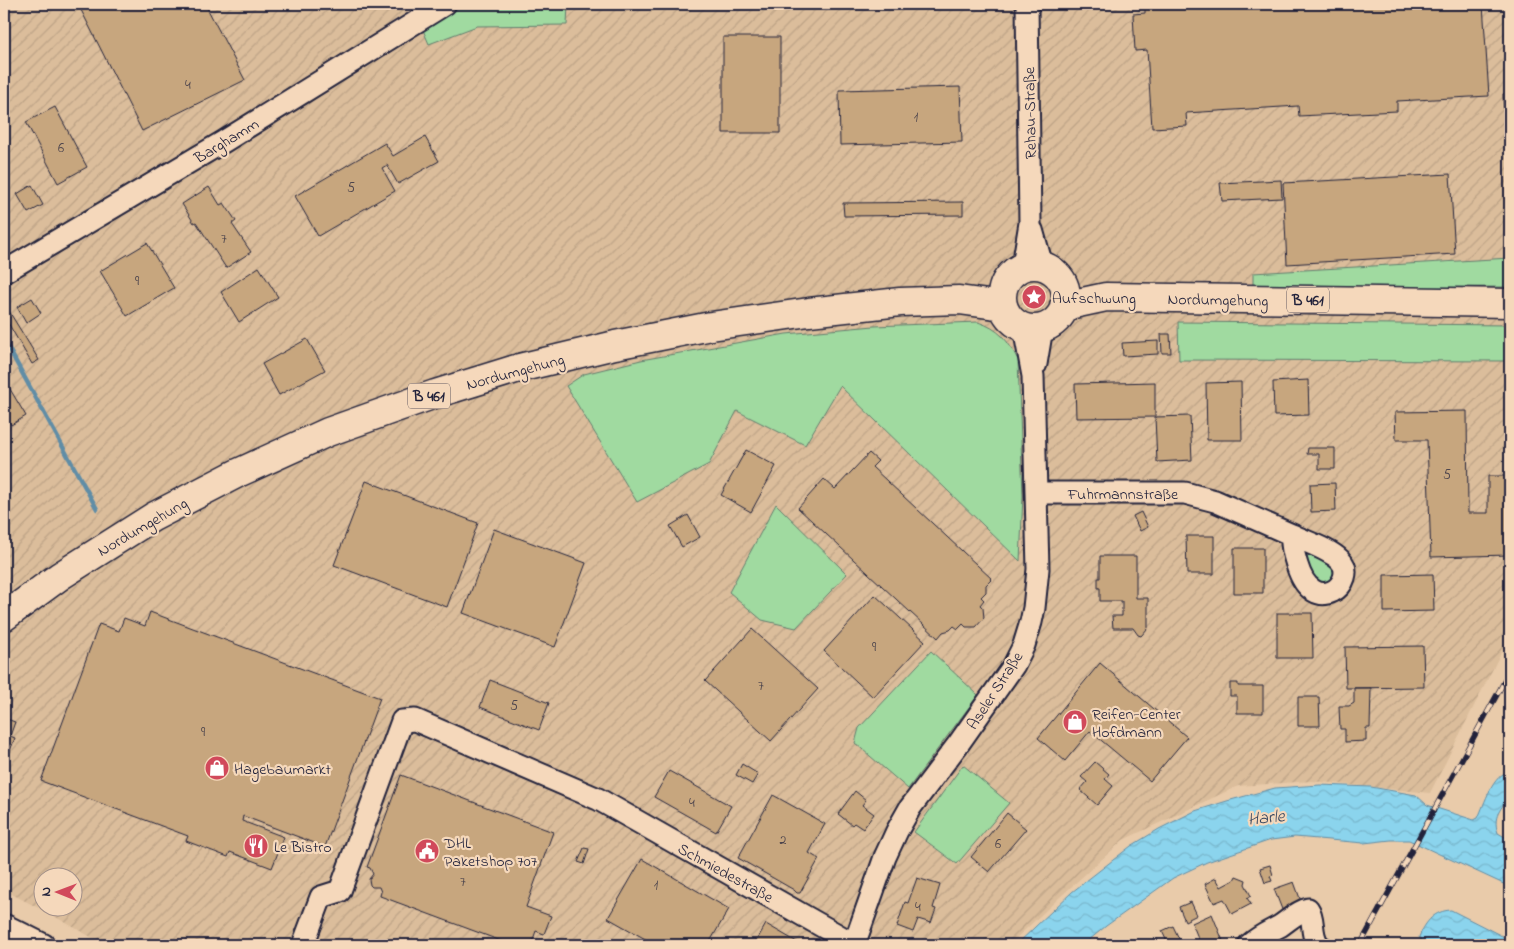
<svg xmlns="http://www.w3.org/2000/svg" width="1514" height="949" font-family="'Indie Flower',sans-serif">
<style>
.industrial{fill:url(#industrial-furrows);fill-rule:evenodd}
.green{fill:#a0daa0;stroke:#617e6e}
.water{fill:url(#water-waves);stroke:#618da6}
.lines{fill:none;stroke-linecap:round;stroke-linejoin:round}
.stream{stroke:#618da6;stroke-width:4.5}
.building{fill:#c7a67e;stroke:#22223b}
.minor-casing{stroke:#22223b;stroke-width:25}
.major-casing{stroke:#22223b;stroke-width:31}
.minor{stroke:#f5d8bb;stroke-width:21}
.major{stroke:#f5d8bb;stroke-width:28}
.rail-casing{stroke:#22223b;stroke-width:5.5}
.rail{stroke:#f5d8bb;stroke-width:4;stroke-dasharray:11;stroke-linecap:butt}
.labels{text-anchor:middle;stroke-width:4.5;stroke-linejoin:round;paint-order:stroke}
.number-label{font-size:14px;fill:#4b434c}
.shield{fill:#f5d8bb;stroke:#615961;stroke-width:1}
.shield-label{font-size:15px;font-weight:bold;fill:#22223b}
.street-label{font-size:16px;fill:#22223b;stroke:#f5d8bb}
.poi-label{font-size:16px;fill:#22223b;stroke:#f5d8bb;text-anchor:start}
.water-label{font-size:18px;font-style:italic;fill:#37465f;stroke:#f5d8bb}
</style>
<defs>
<pattern id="industrial-furrows" width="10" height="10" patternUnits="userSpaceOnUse" patternTransform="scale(1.25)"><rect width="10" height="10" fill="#dbbd9b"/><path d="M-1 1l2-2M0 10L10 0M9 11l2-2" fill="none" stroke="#bca286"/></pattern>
<pattern id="water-waves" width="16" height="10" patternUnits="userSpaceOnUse" patternTransform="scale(1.25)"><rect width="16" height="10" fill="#8bd4ed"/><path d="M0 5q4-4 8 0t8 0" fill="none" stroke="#78b6cc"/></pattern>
</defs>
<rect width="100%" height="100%" fill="#e9cbaa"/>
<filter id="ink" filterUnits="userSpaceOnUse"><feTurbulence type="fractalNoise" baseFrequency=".02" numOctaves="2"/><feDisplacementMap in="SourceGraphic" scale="10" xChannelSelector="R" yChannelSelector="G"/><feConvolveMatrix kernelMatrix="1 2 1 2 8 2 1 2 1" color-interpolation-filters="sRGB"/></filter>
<g filter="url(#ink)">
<path class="industrial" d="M4,4H1510V635L1430,793L1312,781L1238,786L1123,840L1060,897L1009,945H109L98,941L52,915L4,890ZM42,876H72V906H42Z"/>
<path class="green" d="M464,4H568L567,25L477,26L429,44L423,30Z
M1510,258V287L1253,288V273Z
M978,322C999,329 1008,340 1018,360L1023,496L1020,561L840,386L805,445L737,411L709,464L637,502L566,386L584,374L641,360L786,334L874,326Z
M1178,322L1510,325V361L1179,360Z
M776,504L847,574L796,628L762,620L729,592Z
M1301,548L1331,560L1337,573L1327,586L1314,581Z
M931,651L978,695L908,789L855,743L859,728Z
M963,765L1009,803L957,864L914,832Z"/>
<path class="water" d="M1510,771C1510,777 1512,786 1510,791C1505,808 1491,813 1498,833L1510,840V887L1409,840H1391L1364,843L1295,837L1271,840L1207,862L1173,878L1106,926L1083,945H1016L1072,892L1131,846L1159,829L1195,811L1227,801L1275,788L1320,785L1371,787L1416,795L1427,805L1474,820L1478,818C1485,803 1492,775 1510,771Z
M1451,910L1502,936L1510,937V945H1424L1419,937C1426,921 1434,911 1451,910Z"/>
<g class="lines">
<path class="stream" d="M4,340L97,509"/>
</g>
<path class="building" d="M78,4H205L245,80L142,131Z
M1145,4H1483L1489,96L1397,101V111L1299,116L1298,106L1186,113L1187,126L1152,128L1147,50L1135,51L1133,14L1145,13Z
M723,37H780V133H723Z
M960,87L962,142L840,145L839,90Z
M1510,93V137H1505L1503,94Z
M55,107L87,167L58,183L26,122Z
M425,137L439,161L398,184L387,165L382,168L395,191L318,236L295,196L385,143L393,156Z
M1450,174L1455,254L1287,264L1283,183Z
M1281,180L1282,198L1222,201L1220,183Z
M32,185L43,205L28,213L17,194Z
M209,187L220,205L224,203L236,221L232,224L251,252L226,268L196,222L194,223L182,204Z
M963,202V215L844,216L843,203Z
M147,243L174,288L127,316L100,271Z
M259,267L278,297L239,322L221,292Z
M32,298L41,313L26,323L17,307Z
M7,308L39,360L32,364L4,316V310Z
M1161,334H1170L1171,353H1162Z
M307,339L325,370L279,395L262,364Z
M1158,341V354L1123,356L1122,343Z
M4,379L26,416L11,425L8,420L4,422Z
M1308,380L1309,415L1274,416L1273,382Z
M1155,382V417L1076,418L1075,384Z
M1241,382L1242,440H1207L1206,383Z
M1467,411L1468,513H1488V476H1510V555L1431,557L1427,440H1396L1395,412Z
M1190,416L1192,460L1157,462L1155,417Z
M1308,448H1335V469H1319V454H1307Z
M746,450L776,466L751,512L721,495Z
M869,453L878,461L872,467L992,579L986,585V592L981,597L984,600L980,605L983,608L984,618L976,627H966L963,624L958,629L954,626L950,630L943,632L938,638L798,508L824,479L835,489Z
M366,481L478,523L447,607L334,565Z
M1335,483L1336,511L1311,512L1310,484Z
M1141,512L1148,527L1140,531L1133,516Z
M688,515L700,537L682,547L670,526Z
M494,529L586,563L555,647L463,613Z
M1186,536H1214V574H1187Z
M1234,548H1263V593H1234Z
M1100,556H1136V598H1148V628L1141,636L1138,635L1133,628H1113L1112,616H1122V601H1100V588H1098V578H1100Z
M1433,574L1434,611L1384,612V575Z
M875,595L925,641L873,697L824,651Z
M150,612L380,698L325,847L243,816L242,821L284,837L272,868L230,852L228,857L186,841L188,836L41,781L99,624L119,631L124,618L145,626Z
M1277,613H1312L1313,658H1277Z
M752,629L818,689L771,741L705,681Z
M1423,646L1424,687L1346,688L1345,647Z
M1100,663L1187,737L1150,781L1090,731L1065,761L1038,738Z
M490,680L549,703L539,730L480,707Z
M1230,683H1238V686H1263V713H1237V696H1230Z
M1354,688H1371L1370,728H1366V741L1345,742V729H1340L1339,706H1349L1354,703Z
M1298,697H1319L1320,726H1298Z
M4,718L15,722L10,736L15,738L4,766Z
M1095,762L1109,774L1105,779L1113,786L1097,805L1080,790L1087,782L1081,777Z
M742,764L758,774L752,784L736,775Z
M669,771L731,806L716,832L654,797Z
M401,775L553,832L526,907L551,916L544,934L536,931L531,945H512L380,896L381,892L379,887H372L370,885L369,879L373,874L370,868L367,867Z
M855,791L866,800L862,805L874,814L863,829L854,823L852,825L838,814Z
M773,795L825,824L809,853L819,859L800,893H797L794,890L738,858Z
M1007,813L1026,829L989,872L971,857Z
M584,848L589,849L584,864L578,862Z
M642,859L729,909L708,945H656L608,918Z
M1270,865L1273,875L1270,876L1272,881L1265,883L1260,868Z
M1236,876L1246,880L1245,884L1251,896L1247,898L1251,904L1232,914L1224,899L1214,903L1205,884L1216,878L1221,887L1234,880Z
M917,878L940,885L933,908L936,909L931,923L918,919L913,932L897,926L905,902L908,903Z
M1294,882L1302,904L1283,912L1274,889Z
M1191,902L1197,915L1185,921L1179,907Z
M1212,914L1223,941L1212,945H1201L1192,923Z
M766,924L797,942L795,945H754Z
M1173,926L1182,945H1166L1168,944L1162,931Z
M1328,937L1340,944L1339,945H1323Z"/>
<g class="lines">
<defs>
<path id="minor" d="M1032,230L1042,265
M1023,266L1030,223L1027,4
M4,272L223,142L445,4
M1036,364L1042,328
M1036,493H1185L1215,501L1292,535C1291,546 1294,555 1297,565C1314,621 1360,581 1340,560C1329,549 1306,542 1292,535
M4,925L44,945
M303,945L321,897L340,891L402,721L415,720L598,799L843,938L855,942
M854,945L885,857L897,831L910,808L959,743L1014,665L1024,645L1031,622L1034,608L1038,569L1036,493L1033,376L1024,328
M1249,945C1261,935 1267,933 1280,926C1289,920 1298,911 1308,909C1315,919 1310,934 1318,944"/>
<path id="major" d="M1002 297a32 32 0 1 1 64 0a32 32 0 1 1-64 0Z
M1064,306L1106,297L1510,303
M4,617L60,576L153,517L238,473L328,432L435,394L519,368L615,345L711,326L809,312L900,302L959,300L1003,306"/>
</defs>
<use href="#minor" class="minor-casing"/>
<use href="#major" class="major-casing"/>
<use href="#minor" class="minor"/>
<use href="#major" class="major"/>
<defs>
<path id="rail" d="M1360,945L1510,671"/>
</defs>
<use href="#rail" class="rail-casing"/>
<use href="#rail" class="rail"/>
</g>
</g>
<defs>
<symbol id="sight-disc" viewBox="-11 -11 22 22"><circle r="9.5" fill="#d1495b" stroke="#f5d8bb"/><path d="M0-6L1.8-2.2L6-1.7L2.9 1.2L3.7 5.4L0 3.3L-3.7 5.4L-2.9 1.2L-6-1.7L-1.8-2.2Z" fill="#fff"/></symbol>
<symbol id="shop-disc" viewBox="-11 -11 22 22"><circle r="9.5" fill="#d1495b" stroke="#f5d8bb"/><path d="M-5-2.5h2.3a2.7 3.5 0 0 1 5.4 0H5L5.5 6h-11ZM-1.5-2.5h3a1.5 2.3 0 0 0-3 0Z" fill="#fff"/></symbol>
<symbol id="restaurant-disc" viewBox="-11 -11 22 22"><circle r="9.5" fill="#d1495b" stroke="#f5d8bb"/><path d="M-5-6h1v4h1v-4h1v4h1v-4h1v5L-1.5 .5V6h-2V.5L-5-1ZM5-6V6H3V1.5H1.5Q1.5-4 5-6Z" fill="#fff"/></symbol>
<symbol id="civic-disc" viewBox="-11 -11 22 22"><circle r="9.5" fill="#d1495b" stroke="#f5d8bb"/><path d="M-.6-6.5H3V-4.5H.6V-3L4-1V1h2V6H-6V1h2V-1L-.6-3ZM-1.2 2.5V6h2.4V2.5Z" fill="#fff"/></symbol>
</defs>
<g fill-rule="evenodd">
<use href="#sight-disc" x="1020" y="283" width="28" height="28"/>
<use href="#shop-disc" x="1061" y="708" width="28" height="28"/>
<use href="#shop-disc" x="203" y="754" width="28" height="28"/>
<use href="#restaurant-disc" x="242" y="832" width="28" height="28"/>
<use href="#civic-disc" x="413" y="837" width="28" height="28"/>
</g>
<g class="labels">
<g class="number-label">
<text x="188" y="89">4</text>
<text x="916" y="121">1</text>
<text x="61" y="152">6</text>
<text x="351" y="192">5</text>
<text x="224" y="243">7</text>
<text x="137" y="285">9</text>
<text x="1447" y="479">5</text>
<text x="874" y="651">9</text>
<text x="761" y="690">7</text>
<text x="514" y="710">5</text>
<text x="203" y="736">9</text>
<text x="692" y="807">4</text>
<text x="783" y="844">2</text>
<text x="998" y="848">6</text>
<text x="463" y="886">7</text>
<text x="656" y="889">1</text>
<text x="918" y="911">4</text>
</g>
<g class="shield">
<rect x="1287" y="287.5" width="42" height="25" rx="4"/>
<rect x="408" y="383.5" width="42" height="25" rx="4"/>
</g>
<g class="shield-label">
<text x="1308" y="305">B 461</text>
<text x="429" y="401">B 461</text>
</g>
<g class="street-label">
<text transform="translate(1029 113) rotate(-91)" y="6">Rehau-Straße</text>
<text transform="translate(226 140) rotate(-31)" y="6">Barghamm</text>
<text transform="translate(1218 299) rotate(1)" y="6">Nordumgehung</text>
<text transform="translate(515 371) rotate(-15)" y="6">Nordumgehung</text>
<text x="1123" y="499">Fuhrmannstraße</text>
<text transform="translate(142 526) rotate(-30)" y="6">Nordumgehung</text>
<text transform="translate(994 690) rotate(-57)" y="6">Aseler Straße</text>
<text transform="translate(726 872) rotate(29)" y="6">Schmiedestraße</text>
</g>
<g class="poi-label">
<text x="1052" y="303">Aufschwung</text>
<text x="1092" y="719">Reifen-Center<tspan x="1092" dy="18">Hofdmann</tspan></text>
<text x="234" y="774">Hagebaumarkt</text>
<text x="444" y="848">DHL<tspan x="444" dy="18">Paketshop 707</tspan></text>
<text x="274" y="852">Le Bistro</text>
</g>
<g class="water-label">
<text transform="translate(1266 817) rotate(-6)" y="6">Harle</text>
</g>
</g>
<rect width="1514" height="949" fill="none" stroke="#f5d8bb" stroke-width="20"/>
<rect x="10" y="10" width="1494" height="929" fill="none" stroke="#22223b" stroke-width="2" filter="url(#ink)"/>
<g transform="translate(58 892) rotate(271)"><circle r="24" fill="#f5d8bb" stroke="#a18f88"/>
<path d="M0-4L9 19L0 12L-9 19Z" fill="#d1495b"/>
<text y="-8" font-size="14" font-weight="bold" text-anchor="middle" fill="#22223b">N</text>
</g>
</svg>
